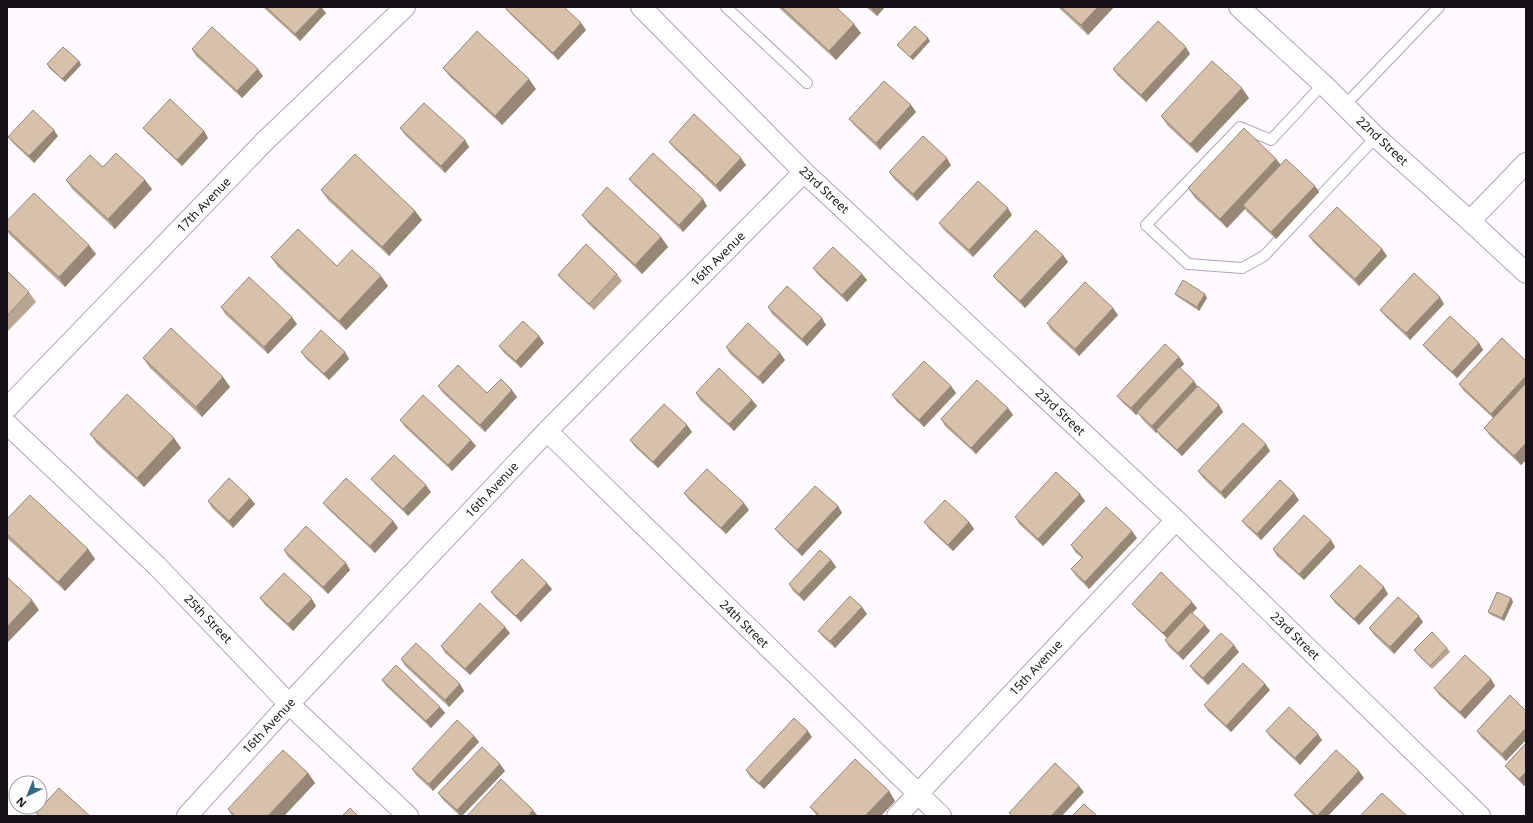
<svg xmlns="http://www.w3.org/2000/svg" width="1533" height="823" font-family="'Noto Sans',sans-serif">
<style>
.lines{fill:none;stroke-linecap:round;stroke-linejoin:round}
.lane-casing{stroke:#b3a1b8;stroke-width:12}
.street-casing{stroke:#b3a1b8;stroke-width:22}
.lane{stroke:#fff;stroke-width:10}
.street{stroke:#fff;stroke-width:20}
.wall{fill:#b9a692}
.shaded-wall{fill:#968777}
.building{fill:#d7c1aa;stroke:#968777}
.labels{text-anchor:middle;stroke-width:3;stroke-linejoin:round;paint-order:stroke}
.street-label{font-size:12px;fill:#161018;stroke:#fff}
</style>
<rect width="100%" height="100%" fill="#fefaff"/>
<g class="lines">
<defs>
<path id="lane" d="M726,7L807,83
M1323,84L1271,140L1240,127L1146,225L1188,264L1242,268L1264,256L1376,137
M1345,105L1439,7"/>
<path id="street" d="M641,7L804,172L1176,520L1480,816
M1239,7L1323,84L1376,137L1470,221L1526,273
M1470,221L1526,163
M7,408L264,142L405,7
M7,424L157,566L289,704L408,816
M547,431L941,816
M187,816L289,704L547,431L804,172
M897,816L1176,520"/>
</defs>
<use href="#lane" class="lane-casing"/>
<use href="#street" class="street-casing"/>
<use href="#lane" class="lane"/>
<use href="#street" class="street"/>
</g>
<path class="wall" d="M263,7H321L326,13L300,41Z
M778,7H836L861,33L836,60Z
M866,7H885L877,16Z
M1058,7H1114L1088,35Z
M506,9L581,23L586,30L558,60L511,15Z
M930,41L913,60L900,48L897,45Z
M192,49L263,76L242,98L196,56Z
M1190,54L1146,102L1118,76L1113,69Z
M79,61L81,65L65,82L49,68L47,64Z
M443,68L536,89L502,125L450,77Z
M1249,98L1197,153L1168,126L1161,116Z
M911,105L916,112L880,150L854,125L849,119Z
M143,128L204,131L208,138L182,166L148,134Z
M400,128L465,140L469,147L445,173L405,135Z
M58,136L34,163L13,143L8,137Z
M669,142L746,165L720,192L674,148Z
M1276,159L1281,165L1315,186L1319,192L1276,239L1247,212L1245,209L1227,228L1195,198L1188,188Z
M951,165L917,201L894,179L889,172Z
M103,167L145,180L152,189L115,229L73,190L66,180Z
M629,179L707,206L683,232L634,185Z
M321,190L415,211L422,220L389,256L328,200Z
M582,215L661,237L668,247L642,274L589,224Z
M1012,215L973,257L944,230L939,223Z
M7,221L96,254L65,287L10,235L7,231Z
M1309,236L1382,249L1387,256L1359,286L1314,243Z
M1063,255L1068,262L1025,308L998,282L993,276Z
M271,257L337,266L381,276L388,286L346,330L278,267Z
M813,268L862,274L867,280L847,302L818,275Z
M7,271L29,292L36,302L7,332Z
M617,274L622,281L594,310L563,281L558,275Z
M1175,294L1207,298L1199,311L1178,297Z
M1444,304L1410,340L1385,316L1380,310Z
M221,307L297,324L268,354L225,314Z
M768,307L826,325L807,346L772,314Z
M1118,315L1079,356L1051,330L1047,323Z
M539,336L544,343L521,368L504,353L499,346Z
M1479,343L1483,350L1457,378L1428,351L1423,345Z
M726,347L780,353L785,360L763,384L730,354Z
M301,352H345L349,359L329,380L306,359Z
M1179,357L1184,364L1180,368L1194,381L1197,386L1219,405L1223,412L1182,456L1161,437L1157,432L1156,433L1142,419L1138,413L1136,415L1122,402L1117,396Z
M143,358L223,377L230,387L202,417L150,368Z
M1526,361V460L1521,465L1491,437L1484,428L1493,418L1464,391L1459,384Z
M438,386L487,393L517,397L485,432L443,393Z
M951,386L956,393L924,427L897,402L892,395Z
M696,393L752,400L757,406L734,431L700,400Z
M1008,408L1013,415L976,454L945,426L941,419Z
M400,420L476,446L452,471L405,427Z
M687,425L692,432L658,468L635,447L630,440Z
M90,434L174,438L181,448L144,487L97,444Z
M1270,451L1225,499L1203,478L1198,471Z
M371,479L431,492L408,516L376,485Z
M684,493L749,510L726,534L689,500Z
M1080,494L1085,501L1043,546L1019,524L1015,517Z
M250,498L255,504L233,528L212,508L208,501Z
M1299,500L1261,540L1247,527L1242,521Z
M323,503L393,521L398,528L375,553L328,509Z
M838,506L842,513L802,556L780,535L775,529Z
M7,519L88,549L95,559L65,591L7,538Z
M924,522H969L974,529L953,551L929,529Z
M1137,538L1089,589L1076,576L1071,569L1082,558L1075,552L1071,545Z
M1331,540L1335,547L1304,580L1277,556L1273,549Z
M284,550L346,563L350,570L328,594L288,557Z
M831,560L836,567L804,601L793,591L789,584Z
M552,589L521,622L496,599L491,592Z
M1388,594L1359,625L1335,603L1330,596Z
M260,598L316,606L293,631L265,605Z
M1511,598L1513,602L1504,621L1491,615L1488,612Z
M1132,604L1197,608L1192,613L1210,631L1183,660L1169,647L1165,640L1167,638L1137,610Z
M862,607L867,614L835,648L823,637L818,631Z
M1423,622L1394,654L1374,635L1369,628Z
M510,633L470,675L445,653L441,646Z
M1447,648L1450,652L1432,669L1417,654L1414,650Z
M1239,652L1208,685L1195,673L1190,666Z
M401,659L460,684L464,691L449,707L405,666Z
M1491,679L1495,686L1465,719L1439,695L1434,688Z
M382,680L440,707L445,713L431,728L386,686Z
M1265,684L1270,690L1231,732L1208,711L1204,705Z
M1510,695L1506,761L1481,737L1477,731Z
M1266,731L1322,740L1300,765L1271,738Z
M474,736L479,742L433,791L416,775L412,769Z
M812,737L764,789L750,777L746,770Z
M1526,743V783L1524,786L1510,772L1505,766Z
M505,771L462,816H460L443,800L438,793Z
M308,773L315,783L284,816H232L228,809Z
M1364,778L1328,816H1314L1299,801L1294,795Z
M889,791L895,801L881,816H817L810,807Z"/>
<path class="shaded-wall" d="M321,7L326,13L300,41L295,34Z
M870,7H885L877,16Z
M1098,7H1114L1088,35L1081,25Z
M581,23L586,30L558,60L553,53Z
M854,24L861,33L836,60L829,51Z
M928,38L930,41L913,60L910,57Z
M1186,47L1190,54L1146,102L1141,95Z
M79,61L81,65L65,82L62,79Z
M258,69L263,76L242,98L237,91Z
M529,79L536,89L502,125L495,116Z
M1242,88L1249,98L1197,153L1190,144Z
M911,105L916,112L880,150L876,143Z
M54,130L58,136L34,163L29,156Z
M204,131L208,138L182,166L177,160Z
M465,140L469,147L445,173L441,166Z
M741,158L746,165L720,192L716,185Z
M947,158L951,165L917,201L913,194Z
M1276,159L1283,168L1243,205L1245,209L1227,228L1220,219Z
M145,180L152,189L115,229L108,219Z
M1315,186L1319,192L1276,239L1271,232Z
M703,199L707,206L683,232L679,225Z
M1008,208L1012,215L973,257L969,250Z
M415,211L422,220L389,256L382,247Z
M661,237L668,247L642,274L635,265Z
M89,245L96,254L65,287L59,277Z
M1382,249L1387,256L1359,286L1355,279Z
M1063,255L1068,262L1025,308L1020,301Z
M862,274L867,280L847,302L842,295Z
M381,276L388,286L346,330L339,321Z
M1205,294L1207,298L1199,311L1197,307Z
M1440,297L1444,304L1410,340L1406,333Z
M1113,308L1118,315L1079,356L1075,349Z
M292,317L297,324L268,354L264,347Z
M822,318L826,325L807,346L802,339Z
M539,336L544,343L521,368L516,361Z
M1479,343L1483,350L1457,378L1452,372Z
M345,352L349,359L329,380L324,374Z
M780,353L785,360L763,384L758,377Z
M1179,357L1184,364L1136,415L1131,408Z
M1526,376V387L1495,420L1491,414Z
M223,377L230,387L202,417L196,407Z
M1194,381L1198,388L1156,430L1157,432L1156,433L1152,426Z
M951,386L956,393L924,427L919,420Z
M512,390L517,397L485,432L480,425Z
M752,400L757,406L734,431L729,424Z
M1219,405L1223,412L1182,456L1177,450Z
M1008,408L1013,415L976,454L971,448Z
M687,425L692,432L658,468L653,462Z
M174,438L181,448L144,487L137,478Z
M471,440L476,446L452,471L448,465Z
M1526,443V460L1521,465L1514,456Z
M1266,444L1270,451L1225,499L1221,492Z
M426,485L431,492L408,516L403,509Z
M1294,493L1299,500L1261,540L1257,534Z
M1080,494L1085,501L1043,546L1038,539Z
M250,498L255,504L233,528L229,521Z
M744,503L749,510L726,534L721,528Z
M838,506L842,513L802,556L797,550Z
M393,521L398,528L375,553L370,546Z
M969,522L974,529L953,551L948,545Z
M1132,531L1137,538L1089,589L1085,582Z
M1331,540L1335,547L1304,580L1299,574Z
M88,549L95,559L65,591L58,582Z
M831,560L836,567L804,601L799,594Z
M346,563L350,570L328,594L323,587Z
M547,583L552,589L521,622L516,616Z
M1384,587L1388,594L1359,625L1354,619Z
M1511,598L1513,602L1504,621L1502,618Z
M312,599L316,606L293,631L288,624Z
M32,600L39,610L8,642L7,640V627Z
M1192,602L1197,608L1168,639L1163,633Z
M862,607L867,614L835,648L830,641Z
M1419,616L1423,622L1394,654L1390,647Z
M1205,625L1210,631L1183,660L1178,653Z
M505,627L510,633L470,675L465,669Z
M1234,645L1239,652L1208,685L1203,678Z
M1491,679L1495,686L1465,719L1460,712Z
M460,684L464,691L449,707L445,700Z
M1265,684L1270,690L1231,732L1226,726Z
M440,707L445,713L431,728L426,721Z
M1526,728V740L1506,761L1502,754Z
M808,731L812,737L764,789L759,783Z
M1318,734L1322,740L1300,765L1295,758Z
M474,736L479,742L433,791L429,784Z
M500,764L505,771L462,816H460L457,810Z
M1359,771L1364,778L1328,816H1317Z
M1526,772V783L1524,786L1519,779Z
M308,773L315,783L284,816H268Z
M1079,786L1084,792L1062,816H1051Z
M889,791L895,801L881,816H865Z
M533,810L538,816H528Z"/>
<path class="building" d="M266,7H321L295,34Z
M508,7H564L581,23L553,53L506,9Z
M782,7H836L854,24L829,51Z
M1061,7H1098L1081,25Z
M1158,21L1186,47L1141,95L1113,69Z
M915,26L928,38L910,57L897,45Z
M212,27L258,69L237,91L192,49Z
M477,31L529,79L495,116L443,68Z
M63,47L79,61L62,79L47,64Z
M1212,61L1242,88L1190,144L1161,116Z
M884,81L911,105L876,143L849,119Z
M170,99L204,131L177,160L143,128Z
M424,103L465,140L441,166L400,128Z
M33,110L54,130L29,156L8,137Z
M694,114L741,158L716,185L669,142Z
M1244,128L1276,159L1220,219L1188,188Z
M923,136L947,158L913,194L889,172Z
M116,153L145,180L108,219L66,180L90,155L103,167Z
M653,153L703,199L679,225L629,179Z
M355,154L415,211L382,247L321,190Z
M1286,159L1315,186L1271,232L1243,205Z
M978,181L1008,208L969,250L939,223Z
M607,187L661,237L635,265L582,215Z
M34,193L89,245L59,277L7,229V221Z
M1337,207L1382,249L1355,279L1309,236Z
M298,229L337,266L352,250L381,276L339,321L271,257Z
M1036,230L1063,255L1020,301L993,276Z
M586,244L617,274L589,304L558,275Z
M833,247L862,274L842,295L813,268Z
M7,271L29,292L7,316Z
M1414,273L1440,297L1406,333L1380,310Z
M249,277L292,317L264,347L221,307Z
M1183,280L1205,294L1197,307L1175,294Z
M1085,282L1113,308L1075,349L1047,323Z
M787,286L822,318L802,339L768,307Z
M1450,316L1479,343L1452,372L1423,345Z
M523,321L539,336L516,361L499,346Z
M748,323L780,353L758,377L726,347Z
M171,328L223,377L196,407L143,358Z
M321,330L345,352L324,374L301,352Z
M1502,338L1526,361V376L1491,414L1459,384Z
M1165,344L1179,357L1131,408L1117,396Z
M924,361L951,386L919,420L892,395Z
M458,365L487,393L501,379L512,390L480,425L438,386Z
M1179,367L1194,381L1152,426L1137,412Z
M719,368L752,400L729,424L696,393Z
M977,380L1008,408L971,448L941,419Z
M1526,383V443L1514,456L1484,428Z
M1198,386L1219,405L1177,450L1156,430Z
M127,394L174,438L137,478L90,434Z
M423,395L471,440L448,465L400,420Z
M664,404L687,425L653,462L630,440Z
M1243,423L1266,444L1221,492L1198,471Z
M394,455L426,485L403,509L371,479Z
M707,469L744,503L721,528L684,493Z
M1056,472L1080,494L1038,539L1015,517Z
M229,478L250,498L229,521L208,501Z
M346,478L393,521L370,546L323,503Z
M1280,480L1294,493L1257,534L1242,521Z
M815,486L838,506L797,550L775,529Z
M30,495L88,549L58,582L7,534V519Z
M945,500L969,522L948,545L924,522Z
M1106,507L1132,531L1085,582L1071,569L1083,557L1071,545Z
M1304,515L1331,540L1299,574L1273,549Z
M306,526L346,563L323,587L284,550Z
M820,550L831,560L799,594L789,584Z
M522,559L547,583L516,616L491,592Z
M1360,565L1384,587L1354,619L1330,596Z
M1161,572L1192,602L1163,633L1132,604Z
M284,573L312,599L288,624L260,598Z
M7,577L32,600L7,627Z
M1497,592L1511,598L1502,618L1488,612Z
M850,596L862,607L830,641L818,631Z
M1398,597L1419,616L1390,647L1369,628Z
M480,603L505,627L465,669L441,646Z
M1191,612L1205,625L1178,653L1165,640Z
M1432,632L1447,648L1430,666L1414,650Z
M1221,633L1234,645L1203,678L1190,666Z
M416,643L460,684L445,700L401,659Z
M1465,655L1491,679L1460,712L1434,688Z
M1243,663L1265,684L1226,726L1204,705Z
M396,665L440,707L426,721L382,680Z
M1510,695L1526,711V728L1502,754L1477,731Z
M1289,707L1318,734L1295,758L1266,731Z
M794,718L808,731L759,783L746,770Z
M457,720L474,736L429,784L412,769Z
M1526,743V772L1519,779L1505,766Z
M482,747L500,764L457,810L438,793Z
M283,750L308,773L268,816H235L228,809Z
M1336,750L1359,771L1317,816L1294,795Z
M855,759L889,791L865,816H820L810,807Z
M1055,763L1079,786L1051,816H1013L1009,813Z
M501,779L533,810L528,816H467Z
M59,788L90,816H40L36,813Z
M1382,793L1407,816H1360Z
M1084,804L1097,816H1072Z
M350,808L358,816H342Z"/>
<g class="labels">
<g class="street-label">
<text transform="translate(1382 141) rotate(43)" y="4">22nd Street</text>
<text transform="translate(824 190) rotate(43)" y="4">23rd Street</text>
<text transform="translate(204 205) rotate(-46)" y="4">17th Avenue</text>
<text transform="translate(718 259) rotate(-45)" y="4">16th Avenue</text>
<text transform="translate(1060 412) rotate(43)" y="4">23rd Street</text>
<text transform="translate(492 490) rotate(-47)" y="4">16th Avenue</text>
<text transform="translate(208 619) rotate(46)" y="4">25th Street</text>
<text transform="translate(744 624) rotate(44)" y="4">24th Street</text>
<text transform="translate(1295 636) rotate(44)" y="4">23rd Street</text>
<text transform="translate(1036 668) rotate(-47)" y="4">15th Avenue</text>
<text transform="translate(269 726) rotate(-47)" y="4">16th Avenue</text>
</g>
</g>
<rect width="1533" height="823" fill="none" stroke="#161018" stroke-width="16"/>
<g transform="translate(28 795) rotate(223)"><circle r="19" fill="#ffffff" stroke="#a29fa3"/>
<path d="M0-3L7 15L0 10L-7 15Z" fill="#336984"/>
<text y="-6" font-size="11" font-weight="bold" text-anchor="middle" fill="#161018">N</text>
</g>
</svg>
